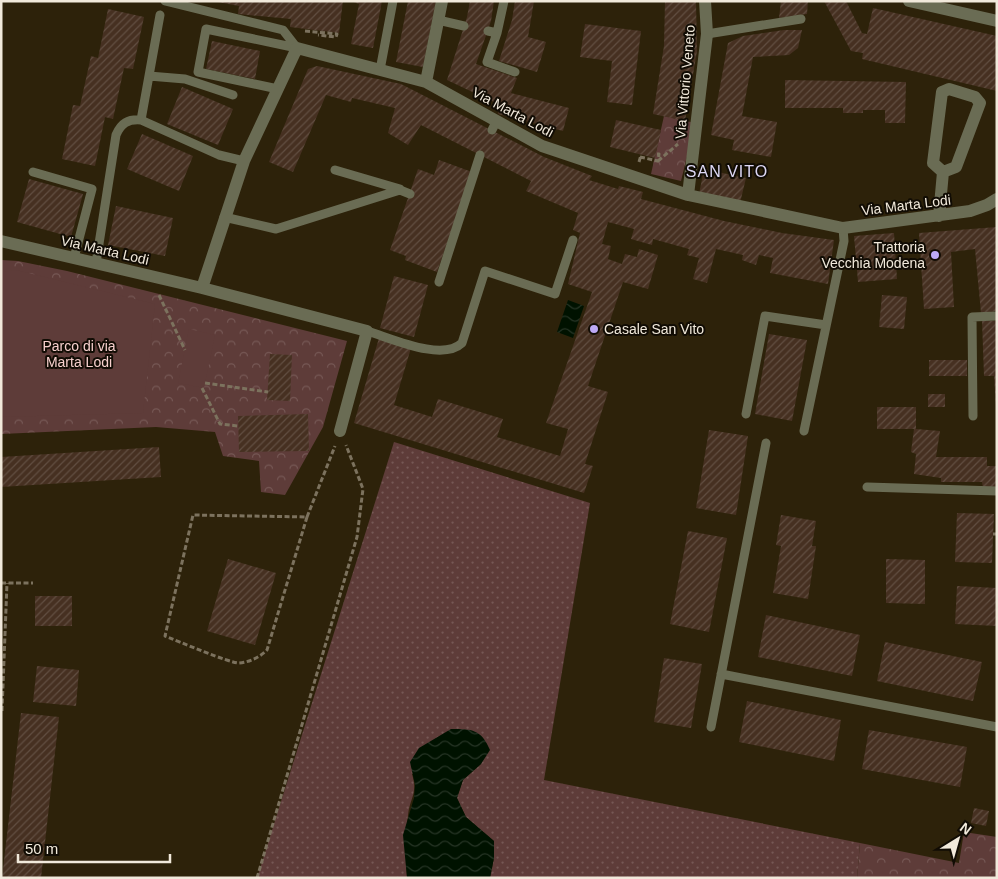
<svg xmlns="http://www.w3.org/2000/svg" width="998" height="879" font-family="Helvetica,sans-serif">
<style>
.grass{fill:url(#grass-dots)}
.park{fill:url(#park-crowns)}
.garden{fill:#5e3c39}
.water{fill:url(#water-waves)}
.building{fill:url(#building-hatch)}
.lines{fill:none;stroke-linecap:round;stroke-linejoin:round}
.path{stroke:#7c725e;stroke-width:3;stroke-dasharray:5 2.5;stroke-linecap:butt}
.service{stroke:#6a6c54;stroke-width:9}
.minor{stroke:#6a6c54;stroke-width:12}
.poi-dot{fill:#bda9f5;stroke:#110c04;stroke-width:2}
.labels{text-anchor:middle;stroke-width:4;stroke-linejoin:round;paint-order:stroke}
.street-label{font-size:14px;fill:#f1e9db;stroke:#110c04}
.poi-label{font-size:14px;fill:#f1e9db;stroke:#110c04;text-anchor:end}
.park-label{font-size:14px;fill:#f7d0cd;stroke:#110c04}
.quarter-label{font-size:16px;letter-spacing:1px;fill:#ddd7f4;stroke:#110c04}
</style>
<defs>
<pattern id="grass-dots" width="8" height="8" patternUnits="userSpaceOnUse" patternTransform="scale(1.25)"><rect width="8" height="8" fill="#5e3c39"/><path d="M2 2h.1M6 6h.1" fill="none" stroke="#765855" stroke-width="1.8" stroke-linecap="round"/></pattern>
<pattern id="park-crowns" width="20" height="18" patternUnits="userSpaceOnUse" patternTransform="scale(1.25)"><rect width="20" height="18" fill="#5e3c39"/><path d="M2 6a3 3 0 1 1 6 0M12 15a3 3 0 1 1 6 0" fill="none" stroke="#765855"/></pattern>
<pattern id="water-waves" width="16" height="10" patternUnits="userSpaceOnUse" patternTransform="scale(1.25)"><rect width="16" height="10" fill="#001200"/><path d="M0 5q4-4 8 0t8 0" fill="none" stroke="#263425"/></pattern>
<pattern id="building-hatch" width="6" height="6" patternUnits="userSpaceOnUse" patternTransform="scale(1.25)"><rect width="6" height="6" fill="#463021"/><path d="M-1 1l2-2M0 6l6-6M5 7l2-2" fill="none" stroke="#614e41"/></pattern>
</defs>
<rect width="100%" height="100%" fill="#2d220a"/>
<path class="grass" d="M394,442L590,503L544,780L860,843L857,878H490L494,858V841L466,817L457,798L463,780L481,764L412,774C418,794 410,797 408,815C405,835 406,858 407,878H257Z"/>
<path class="park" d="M664,116L695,123L681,181L651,174Z
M1,260L18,261L67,271L347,341L323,427L285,495L261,492L259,461L223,456L215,432L156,427L1,434Z
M964,832L997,837V878H857L860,843L959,863Z"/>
<path class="garden" d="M16,270L155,304L143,413L1,417V272Z
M189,329L215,335L204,388L178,383Z"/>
<path class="water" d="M568,300L584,306L573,338L557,332Z
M451,729C472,729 481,729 490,750L481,764L463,780L457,798L466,817L494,841V858L490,878H407L403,835L414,798L415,785L410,762L419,748Z"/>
<path class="building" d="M212,1H343L339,33L290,27L291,19L238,14L239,6Z
M351,1H382L373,48L351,44L359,4Z
M408,1H436L423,67L396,62Z
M470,1H494L491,21L476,64L517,78L511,93L569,108L563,131L498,114L500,105L447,80L467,17Z
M515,1H534L528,37L546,42L537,72L499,61L512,20Z
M665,1H696L697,51L685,121L653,114L664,46Z
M781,1H808L807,14L779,18Z
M824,1H846L862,33L867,34L873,8L997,36V91L862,59L863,53L851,51Z
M108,9L144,17L133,69L124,68L113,119L105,117L95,166L62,159L73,105L80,106L91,56L98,58Z
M585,24L641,31L632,105L607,102L612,61L580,57Z
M784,30H802L798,48L789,55L753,57L742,116L777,122L771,157L732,150L734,140L711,135L728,43L743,36Z
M212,41L260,51L255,79L206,69Z
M317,66L401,84L544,157L592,176L589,180L618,189L619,186L643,192L641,199L724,221L782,233L834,240L828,284L770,273L773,258L759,255L756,265L742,260L743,255L716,249L707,283L693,279L699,258L687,255L689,249L653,239L652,245L631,239L634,229L608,222L602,244L611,246L608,259L622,264L625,254L637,257L639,249L658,255L648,289L623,282L588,386L608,392L585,464L593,466L584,493L354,423L379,338L411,348L394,405L432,417L438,399L503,419L497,437L560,456L568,429L546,423L592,292L568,284L580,233L573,230L578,213L526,191L531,181L421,125L408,145L388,133L395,108L352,98L351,102L326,95L293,172L269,162L308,69Z
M785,80L906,82L905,123H885V110H863V113H843V108H785Z
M182,87L233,109L218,145L167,124Z
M616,120L661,130L655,158L610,147Z
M142,134L193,156L179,191L127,169Z
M439,160L472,172L437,272L405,260L406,256L390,250L418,169L434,175Z
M704,169L746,178L740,203L699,194Z
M29,179L83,194L71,237L17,222Z
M116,206L173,218L165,256L108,245Z
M997,227V311L981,313L975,249L951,252L954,307L924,309L919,233Z
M894,233L897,279L858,282L854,236Z
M394,276L428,285L414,337L380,328Z
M882,295L907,297L904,329L879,327Z
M982,321H997V421L994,376H984Z
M769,334L807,340L792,421L755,414Z
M270,354L292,355L290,401L267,400Z
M929,360H967V376H929Z
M928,394H945V407H928Z
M877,407H916V429L940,431L936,457H987V466H997V487L983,488L982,482H941V478L914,474L916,454L911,452L914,429H877Z
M308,414L309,451L239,452L238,416Z
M709,430L748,436L736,515L696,508Z
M159,447L161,477L1,487V457Z
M957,513L994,514L992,563L955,562Z
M781,515L816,521L812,546H816L808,599L773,593L781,546L776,545Z
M688,531L727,538L709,632L670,624Z
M228,559L276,573L255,645L207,631Z
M886,559L925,560V604L886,603Z
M957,586L997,588V626L955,624Z
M35,596H72V626H35Z
M766,615L860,635L852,676L758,657Z
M885,642L982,662L973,701L877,681Z
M664,658L702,664L691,728L654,722Z
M37,666L79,670L76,706L33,702Z
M747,701L841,720L834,761L739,742Z
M21,713L59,717L41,878H2Z
M869,730L967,747L960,787L862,769Z
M974,808L989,811L986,826L971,823Z"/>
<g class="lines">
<path class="path" d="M305,31L337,34L336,37L318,35
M640,157L658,161L659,154H656
M658,161L678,144
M639,162L641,155
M159,295L185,350
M205,383L268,392
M202,388L220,424L238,426
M307,517L267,650C260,657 250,662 239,663C229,663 178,641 165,636L193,515L307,517L335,446
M993,534H997
M1,583H33
M2,711L7,583
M257,878L357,537L363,489L346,445"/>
<path class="service" d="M165,1L283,30L297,48L206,29L198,72L278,89
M438,20L464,26
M488,31L497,33L487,62L515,72
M497,33L504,1
M707,34L801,19
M380,70L393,1
M149,76L185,79L233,95
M141,120L160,15
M492,130L497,120
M335,170L400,189
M33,172L92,189L74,258
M224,217L276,229L400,190L410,194
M96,263L116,135C121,123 128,119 141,120L219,155L244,161
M439,282L480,155
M367,331C391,338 442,362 462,343L485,271L555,294L573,240
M746,414L765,316L826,325
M973,416L972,317L997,316
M804,431L844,241L843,228
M867,487L997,491
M721,674L997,727
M711,727L766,443"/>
<path class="minor" d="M909,1L997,21
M426,82L442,1
M949,89L975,97L980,103L956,167L943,172L933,163L942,92Z
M688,195L707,34L705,1
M939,216L943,172
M1,241L202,288L244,161L297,48L426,82L542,146L688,195L843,228L970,211L987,205L997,199
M202,288L367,331L340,431"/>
</g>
<g class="poi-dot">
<circle cx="935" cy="255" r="5"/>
<circle cx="594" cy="329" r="5"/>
</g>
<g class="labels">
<g class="street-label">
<text transform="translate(685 82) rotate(-85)" y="5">Via Vittorio Veneto</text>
<text transform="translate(513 112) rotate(28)" y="5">Via Marta Lodi</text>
<text transform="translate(906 205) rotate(-7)" y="5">Via Marta Lodi</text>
<text transform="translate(105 250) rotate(13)" y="5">Via Marta Lodi</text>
</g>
<g class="poi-label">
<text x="925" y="252">Trattoria<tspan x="925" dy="16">Vecchia Modena</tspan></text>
<text x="604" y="334" text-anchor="start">Casale San Vito</text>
</g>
<g class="park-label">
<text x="79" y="351">Parco di via<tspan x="79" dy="16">Marta Lodi</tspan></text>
</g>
<g class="quarter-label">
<text x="727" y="177">SAN VITO</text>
</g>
</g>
<rect width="998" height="879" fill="none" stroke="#f1e9db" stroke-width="5"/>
<g transform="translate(958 839) rotate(37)" stroke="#110c04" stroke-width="4" paint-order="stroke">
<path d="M0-4L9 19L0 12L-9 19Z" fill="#f1e9db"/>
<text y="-8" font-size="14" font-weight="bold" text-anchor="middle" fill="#f1e9db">N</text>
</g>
<path d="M18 854v8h152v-8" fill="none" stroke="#f1e9db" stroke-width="2.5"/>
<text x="25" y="854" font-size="15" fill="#f1e9db" stroke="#110c04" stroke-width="4" paint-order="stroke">50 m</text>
</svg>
